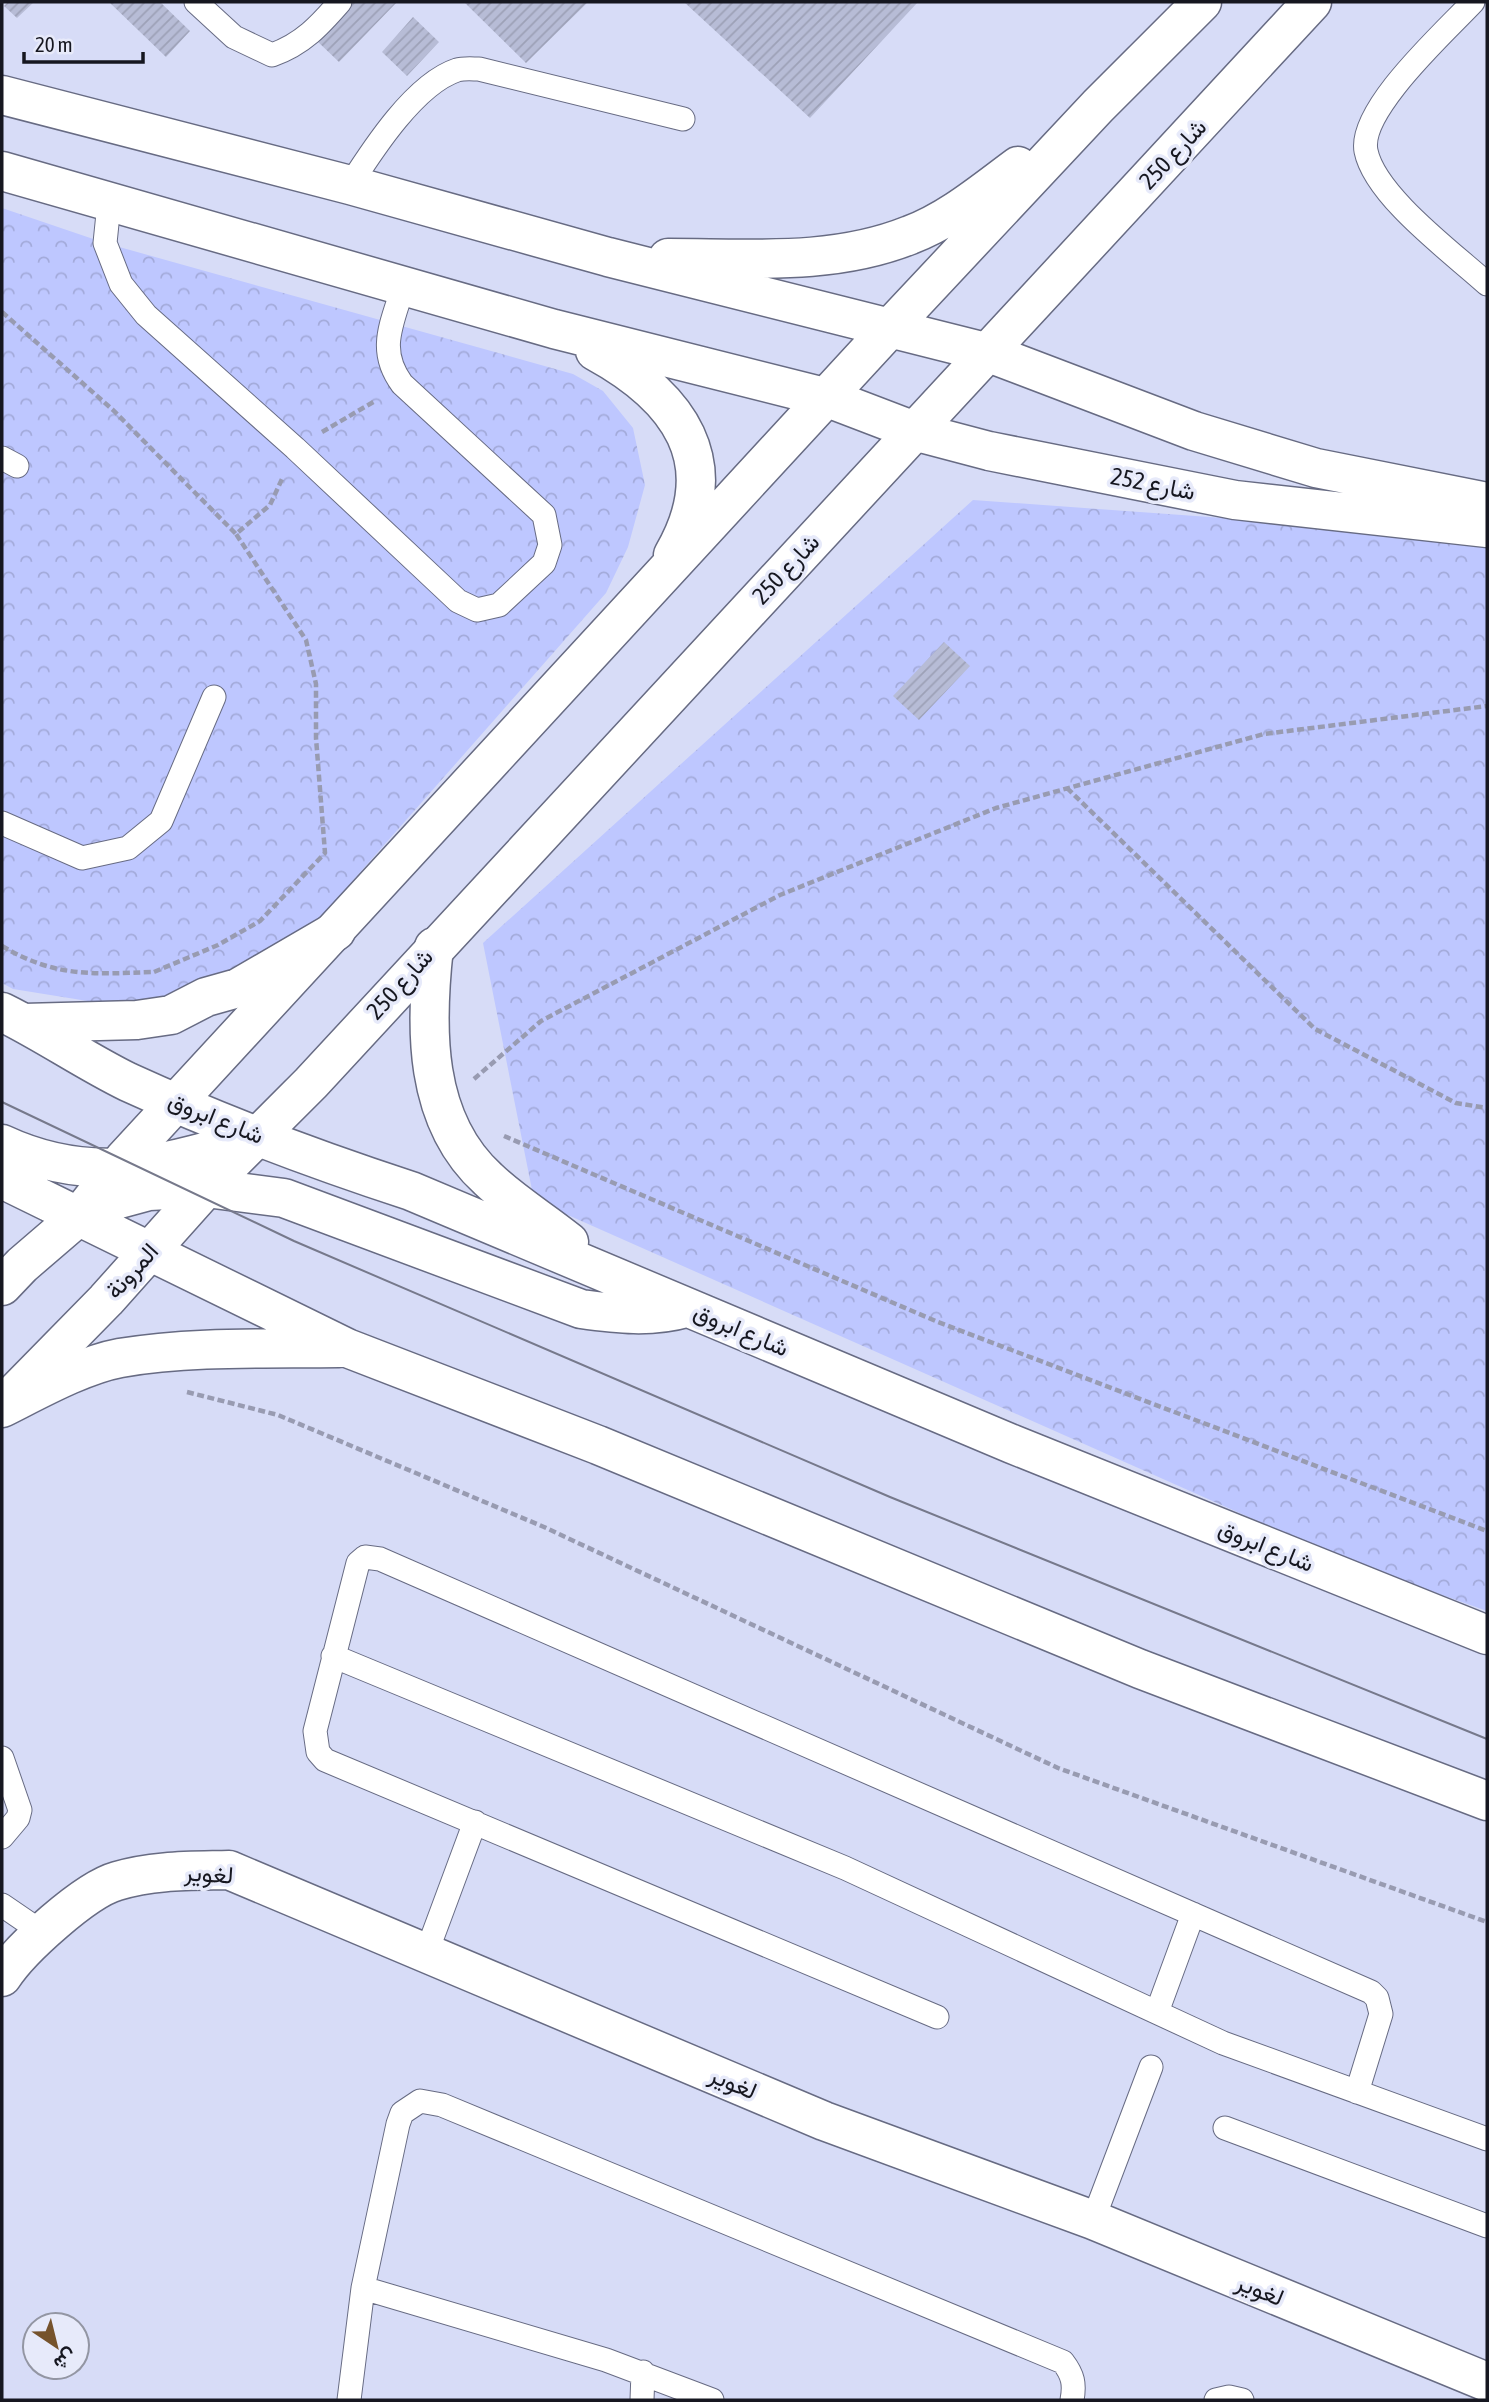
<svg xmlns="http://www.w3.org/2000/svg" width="1489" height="2402" font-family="'Asap Condensed',Vazirmatn,sans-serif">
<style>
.park{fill:url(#park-crowns)}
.building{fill:url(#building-hatch)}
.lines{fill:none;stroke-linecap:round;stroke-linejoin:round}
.lane-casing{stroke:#676b83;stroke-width:25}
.street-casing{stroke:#676b83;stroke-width:41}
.secondary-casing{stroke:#676b83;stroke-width:41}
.path{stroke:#989bb1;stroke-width:4.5;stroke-dasharray:7 3.5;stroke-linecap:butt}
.lane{stroke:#fff;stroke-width:23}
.street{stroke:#fff;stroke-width:38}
.secondary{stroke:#fff;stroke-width:38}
.tram{stroke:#76798b;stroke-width:2}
.labels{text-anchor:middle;stroke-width:7;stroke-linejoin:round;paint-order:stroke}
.street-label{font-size:24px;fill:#161720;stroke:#e7eafa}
</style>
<defs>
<pattern id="park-crowns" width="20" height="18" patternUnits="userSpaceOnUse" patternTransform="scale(1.75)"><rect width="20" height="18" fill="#bec7ff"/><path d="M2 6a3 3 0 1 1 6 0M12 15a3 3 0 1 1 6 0" fill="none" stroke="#a3aada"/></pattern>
<pattern id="building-hatch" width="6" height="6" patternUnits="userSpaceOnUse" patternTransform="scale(1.75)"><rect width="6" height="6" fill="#b7bcd6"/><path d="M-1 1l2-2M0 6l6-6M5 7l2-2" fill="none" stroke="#9da1b7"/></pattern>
</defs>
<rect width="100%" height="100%" fill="#d7dcf7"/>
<path class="park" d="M2,208L105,243L573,374L603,391L633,428L645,485L628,547L606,593L326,911L288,946L173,997L100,1003L13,989L2,983Z
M973,500L1487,537V1611L1350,1562L534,1200L483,943Z"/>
<path class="building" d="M8,2H34L17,18L4,6Z
M109,2H160L190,31L166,57Z
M353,2H397L339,62L316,40Z
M464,2H588L526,63Z
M684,2H918L810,118Z
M413,17L439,42L407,76L382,52Z
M944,642L970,666L919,720L893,696Z"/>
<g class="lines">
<defs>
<path id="lane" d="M196,2L234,37L272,55C303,44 320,25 340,2
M1473,2C1446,31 1358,110 1366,151C1375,196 1453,253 1487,284
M350,185C373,149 415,84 457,70C464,68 473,69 479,69L683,119
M109,204L105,243L121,284L146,315L295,448L458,601L477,610L499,605L544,563L550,545L544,515L402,384C377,350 392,324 403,287
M2,458L17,466
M2,823L82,858L128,848L161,821L214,697
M333,1656L845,1868L1223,2043L1487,2139
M2,1758L20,1810L18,1818L2,1837
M2,1905L43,1933
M426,1954L475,1822
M1157,2012L1193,1914
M937,2017L325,1760L318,1752L315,1731L358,1563L365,1557L380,1559L1371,1992L1377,1998L1381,2014L1357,2092
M1225,2128L1487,2226
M1093,2220L1151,2067
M363,2288L606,2360L712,2400
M349,2400L363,2288L398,2124L402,2113L420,2101L442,2105L1063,2362C1073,2375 1075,2384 1072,2400
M642,2400L643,2372
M1216,2400L1229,2397L1242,2400"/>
<path id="street" d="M2,95L350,185L608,257L989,353L1194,431L1316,468L1487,502
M2,171L554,329L828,398L917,432L989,451L1235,500L1487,528
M668,258C749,258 833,266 910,235C950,220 984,191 1018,166
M595,351C679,397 727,462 673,555
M2,1286L22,1265L79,1216L124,1159L889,329L1098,106L1202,2
M3,1405L106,1300L206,1188L311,1083L1312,2
M2,1977C20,1949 85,1890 117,1881C154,1870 191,1871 229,1870L824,2121L1093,2220L1487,2382"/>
<path id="secondary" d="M434,947C425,1027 423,1120 488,1179C513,1203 542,1220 569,1242
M2,1012C45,1033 85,1061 128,1082C220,1124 316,1160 411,1191L1012,1444L1487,1635
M24,1023L137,1020L171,1015L206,997L238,988L336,931
M2,1144C94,1187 169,1164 260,1135
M2,1179L347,1348L598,1445L1140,1669L1487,1801
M79,1216L112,1201L149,1191L206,1188L284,1198L581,1309C617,1314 651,1318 686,1308
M2,1408C36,1391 82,1365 120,1358C191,1346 267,1349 339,1348"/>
</defs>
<use href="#lane" class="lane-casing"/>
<use href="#street" class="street-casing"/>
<use href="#secondary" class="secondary-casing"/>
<path class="path" d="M2,312L113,410L236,534
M322,432L375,401
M1067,788L1315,1029L1456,1103L1487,1108
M2,946C56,978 93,974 154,972
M154,972L218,945L260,921L325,853L316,738V684L306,640L236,534L270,505L282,479
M474,1079L541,1021L780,895L996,808L1264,734L1487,706
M504,1136L938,1322L1487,1531
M187,1392L278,1415L544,1527L1058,1768L1487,1922"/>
<use href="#lane" class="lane"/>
<use href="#street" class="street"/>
<use href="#secondary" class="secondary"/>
<path class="tram" d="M2,1102L294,1241L890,1497L1487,1739"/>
</g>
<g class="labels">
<g class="street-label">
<text transform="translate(1173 154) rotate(-47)" y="8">شارع 250</text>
<text transform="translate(1153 484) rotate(11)" y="8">شارع 252</text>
<text transform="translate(786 569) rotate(-47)" y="8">شارع 250</text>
<text transform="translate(400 984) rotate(-48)" y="8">شارع 250</text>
<text transform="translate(216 1118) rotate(22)" y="8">شارع ابروق</text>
<text transform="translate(132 1271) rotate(-48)" y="8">المرونة</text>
<text transform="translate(741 1330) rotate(23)" y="8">شارع ابروق</text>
<text transform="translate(1266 1546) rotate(22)" y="8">شارع ابروق</text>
<text transform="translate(209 1874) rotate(4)" y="8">لغوير</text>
<text transform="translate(733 2083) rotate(23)" y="8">لغوير</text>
<text transform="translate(1260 2290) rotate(22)" y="8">لغوير</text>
</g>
</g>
<rect width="1489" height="2402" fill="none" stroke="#161720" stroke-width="7"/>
<g transform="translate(56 2346) rotate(145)"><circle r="33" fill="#e7eafa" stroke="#9396a3" stroke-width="2"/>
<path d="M0-5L12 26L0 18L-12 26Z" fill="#76532c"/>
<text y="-10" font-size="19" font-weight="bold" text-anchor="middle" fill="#161720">ش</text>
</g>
<path d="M24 52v10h119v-10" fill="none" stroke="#161720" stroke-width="3.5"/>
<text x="35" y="52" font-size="21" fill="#161720" stroke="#e7eafa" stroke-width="5" paint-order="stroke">20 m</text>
</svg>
